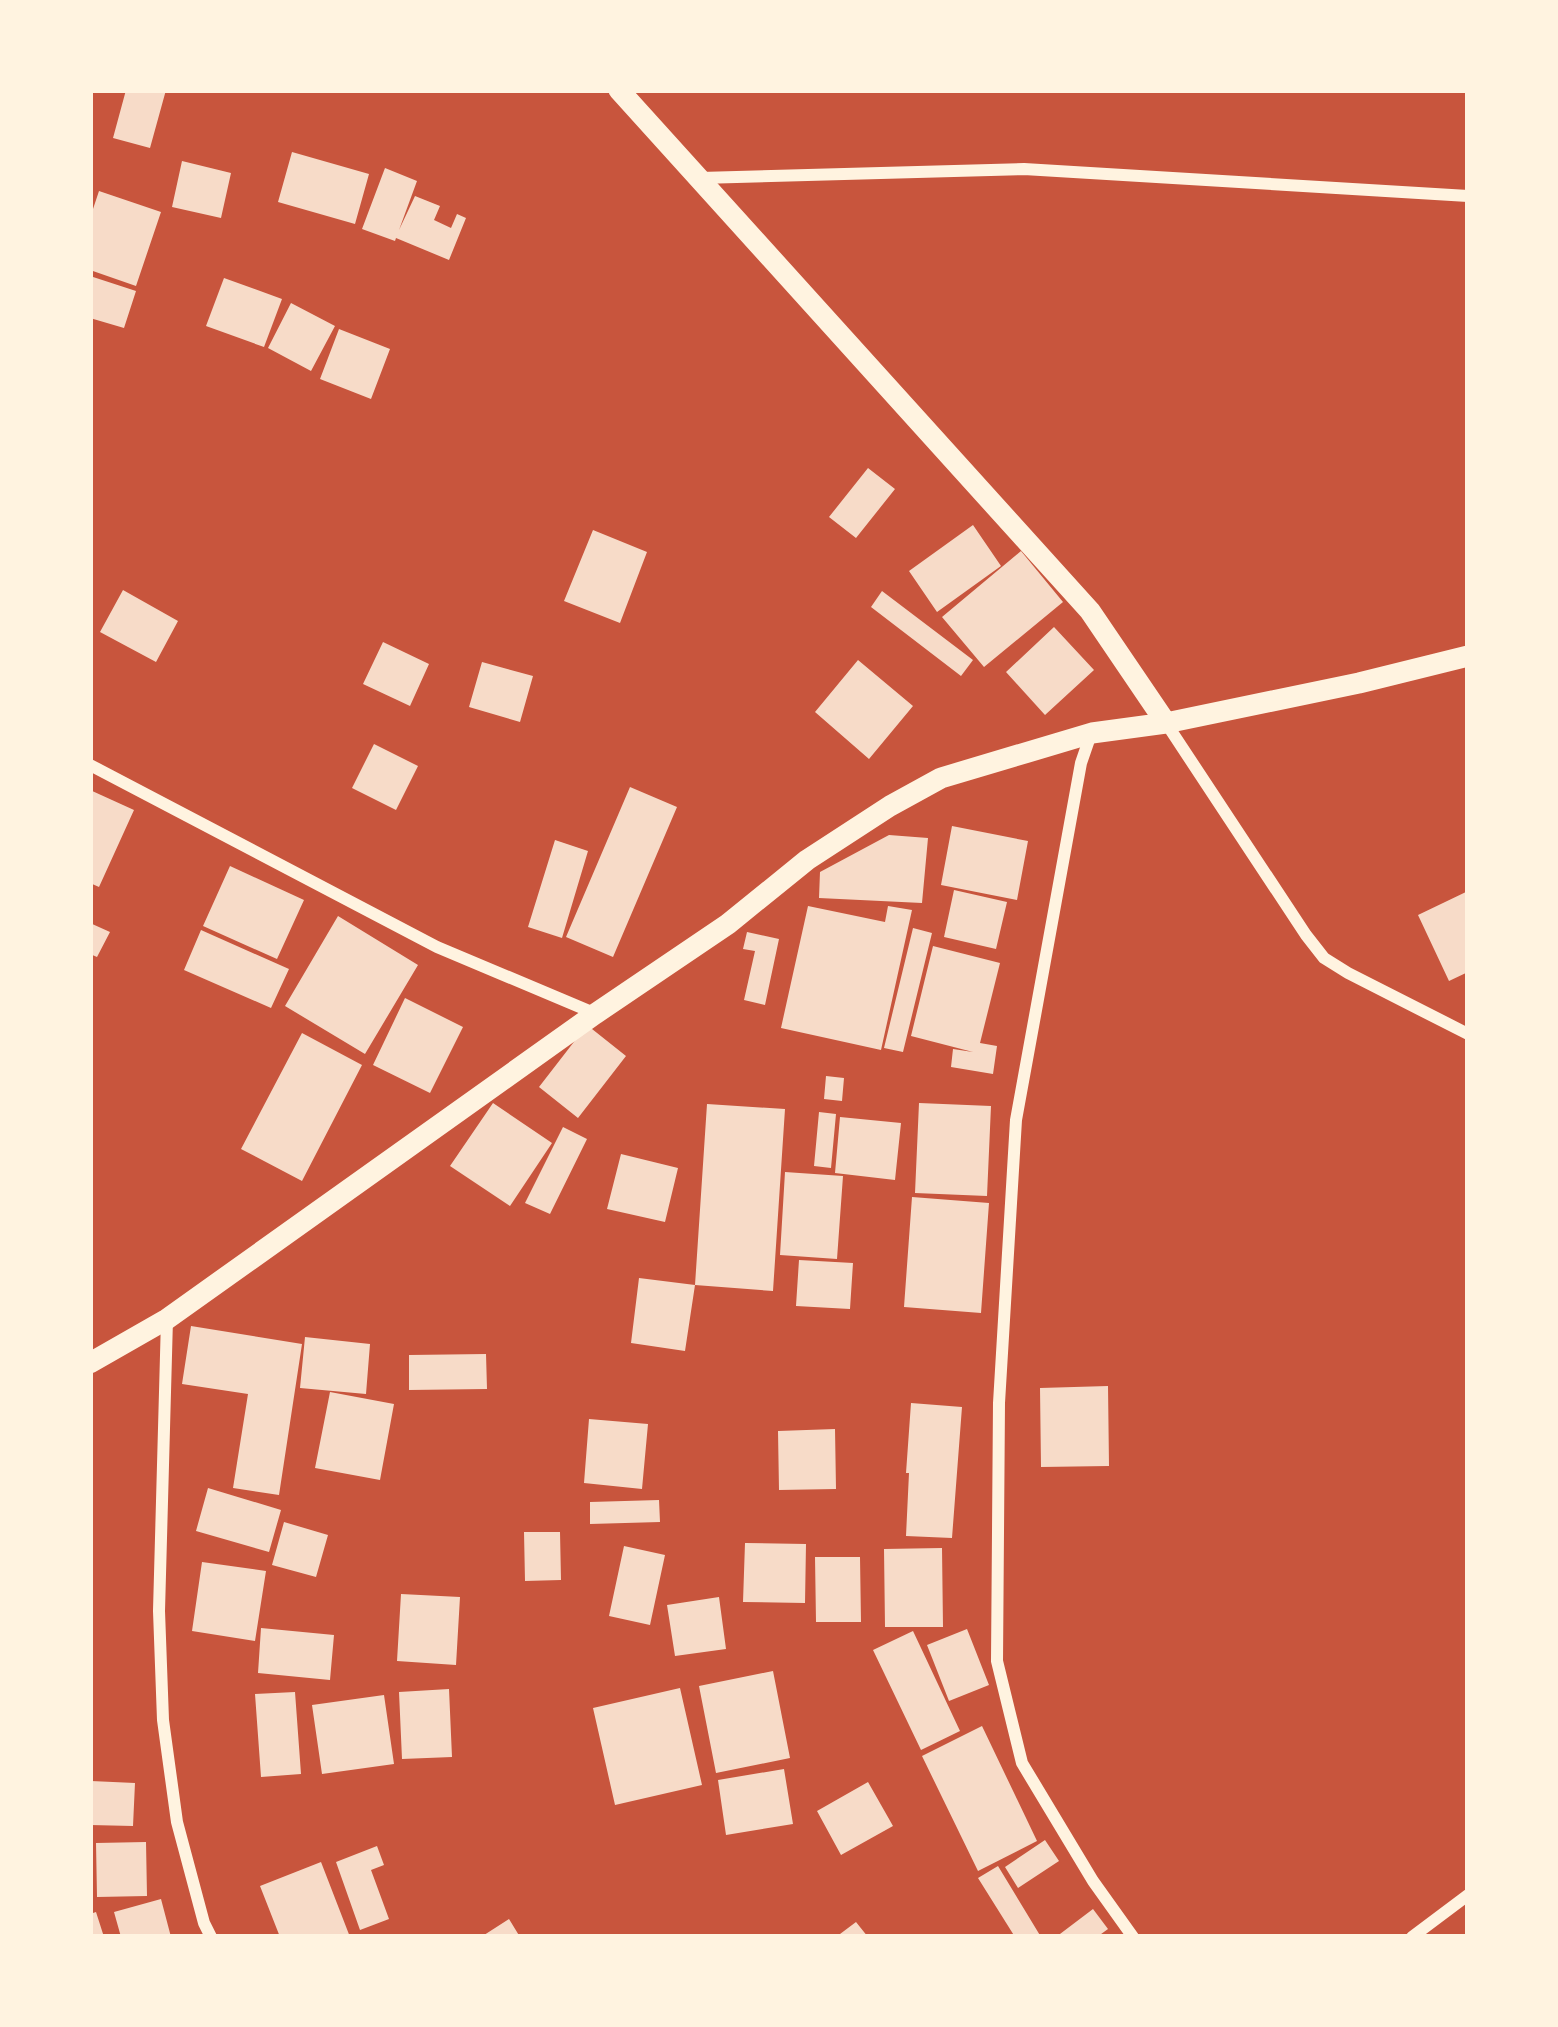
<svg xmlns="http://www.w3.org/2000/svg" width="1558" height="2027" font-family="Inter,sans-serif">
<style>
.building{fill:#f7dbc8}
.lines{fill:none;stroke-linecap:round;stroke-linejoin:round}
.minor{stroke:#fff3e0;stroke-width:12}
.tertiary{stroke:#fff3e0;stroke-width:21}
</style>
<rect width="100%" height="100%" fill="#c8553d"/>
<path class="building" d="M126,90H166L150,148L113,138Z
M292,152L369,174L355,224L278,202Z
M182,161L231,173L221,218L172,207Z
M385,168L417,181L399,230L415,196L440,206L434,220L451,228L457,214L466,218L449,260L396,238L395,241L362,229Z
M99,191L161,212L136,286L90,270V218Z
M90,276L136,291L124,328L90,318Z
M224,278L282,299L264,347L206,326Z
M291,303L335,326L311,371L268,348Z
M339,329L390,349L371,399L320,379Z
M868,468L895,489L856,538L829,517Z
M973,525L1001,566L937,612L909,571Z
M593,530L647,552L620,623L564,601Z
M1021,551L1063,602L984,667L942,617Z
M123,590L178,621L156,662L100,632Z
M882,591L973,660L961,676L871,607Z
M1054,627L1094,670L1045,715L1006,672Z
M383,642L429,664L410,706L363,684Z
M858,660L913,706L869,759L815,712Z
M482,662L533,676L520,722L469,707Z
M374,744L418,766L396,810L352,788Z
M630,787L677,807L613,957L566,937Z
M90,790L134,810L99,887L90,883Z
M952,826L1028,841L1017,900L941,885Z
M889,835L928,838L922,903L819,898L820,872Z
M555,840L588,851L562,938L528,927Z
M230,866L304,900L277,959L203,926Z
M954,890L1007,902L996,949L944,937Z
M1468,891V972L1449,981L1418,915Z
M808,906L885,922L888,906L912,910L881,1050L781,1028Z
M338,916L418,965L365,1054L285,1006Z
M90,923L110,932L97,957L90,954Z
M913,928L932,933L903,1052L884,1048Z
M201,930L289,969L271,1008L184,970Z
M747,932L779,939L765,1005L744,1000L755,951L743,949Z
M933,946L1000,963L980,1043L997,1046L993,1074L951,1067L953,1049L973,1052L911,1036Z
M405,998L463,1027L430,1093L373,1065Z
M587,1025L626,1056L578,1118L539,1087Z
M302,1033L362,1065L302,1181L241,1149Z
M826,1076L844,1078L842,1101L824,1099Z
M493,1103L552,1143L510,1206L450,1166Z
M919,1103L991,1106L987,1196L915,1193Z
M707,1104L785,1109L773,1291L695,1285Z
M819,1112L836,1114L831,1168L814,1166Z
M840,1117L901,1123L895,1180L835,1173Z
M563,1127L587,1139L550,1214L525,1203Z
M621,1154L678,1168L665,1222L607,1209Z
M785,1172L843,1176L837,1259L780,1255Z
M912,1197L989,1203L981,1313L904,1307Z
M799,1260L853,1263L850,1309L796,1306Z
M639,1278L695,1285L685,1351L631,1343Z
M191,1326L302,1344L279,1495L233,1488L248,1394L182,1384Z
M305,1337L370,1344L366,1394L300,1388Z
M486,1354L487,1389L409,1390V1355Z
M1108,1386L1109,1466L1041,1467L1040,1388Z
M330,1392L394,1404L380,1480L315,1468Z
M911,1403L962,1407L952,1538L906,1536L909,1473H906Z
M589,1419L648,1424L642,1489L584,1483Z
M835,1429L836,1489L779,1490L778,1431Z
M208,1488L281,1510L269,1552L196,1531Z
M659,1500L660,1522L590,1524V1502Z
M284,1522L328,1535L316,1577L272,1565Z
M524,1532H560L561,1580L525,1581Z
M745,1543L806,1544L805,1603L743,1602Z
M624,1546L665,1555L650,1625L609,1616Z
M942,1548L943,1627H885L884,1549Z
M815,1557H860L861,1622H816Z
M202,1562L266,1571L255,1641L192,1631Z
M401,1594L460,1597L456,1665L397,1661Z
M719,1597L726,1649L675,1656L667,1605Z
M261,1628L334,1635L330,1680L258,1673Z
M967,1629L989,1685L949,1701L927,1645Z
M913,1631L960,1731L921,1750L873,1650Z
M773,1671L790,1758L716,1773L699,1686Z
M680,1688L702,1785L615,1805L593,1708Z
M449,1689L452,1757L402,1759L399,1692Z
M295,1692L301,1774L261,1777L255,1694Z
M384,1695L394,1764L322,1774L312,1705Z
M982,1726L1037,1841L978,1871L922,1756Z
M784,1769L793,1824L726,1835L718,1780Z
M91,1781L135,1783L133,1826L90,1825Z
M868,1782L893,1826L841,1855L817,1811Z
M1045,1840L1059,1861L1018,1888L1005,1867Z
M146,1842L147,1896L97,1897L96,1843Z
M377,1846L384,1865L371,1870L389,1919L360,1930L336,1862Z
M321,1862L350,1937H280L260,1886Z
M998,1866L1041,1937H1015L978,1878Z
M161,1899L171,1937H121L114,1912Z
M1093,1909L1108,1929L1097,1937H1056Z
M96,1912L104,1937H90V1914Z
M509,1919L520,1937H481Z
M856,1922L868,1937H836Z"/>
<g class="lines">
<path class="minor" d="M700,178L1024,169L1468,196
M1166,723L1306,935L1324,958L1348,973L1468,1034
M1091,734L1081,763L1016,1120L999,1403L997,1661L1022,1763L1093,1881L1133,1937
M90,765L437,947L594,1013
M167,1319L159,1611L163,1720L177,1822L204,1923L211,1937
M1412,1937L1468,1895"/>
<path class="tertiary" d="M619,90L1090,611L1166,723
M90,1363L167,1319L595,1014L728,924L807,860L890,806L941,778L1092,733L1166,723L1359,683L1468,656"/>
</g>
<rect width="1558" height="2027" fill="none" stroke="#fff3e0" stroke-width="186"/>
</svg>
